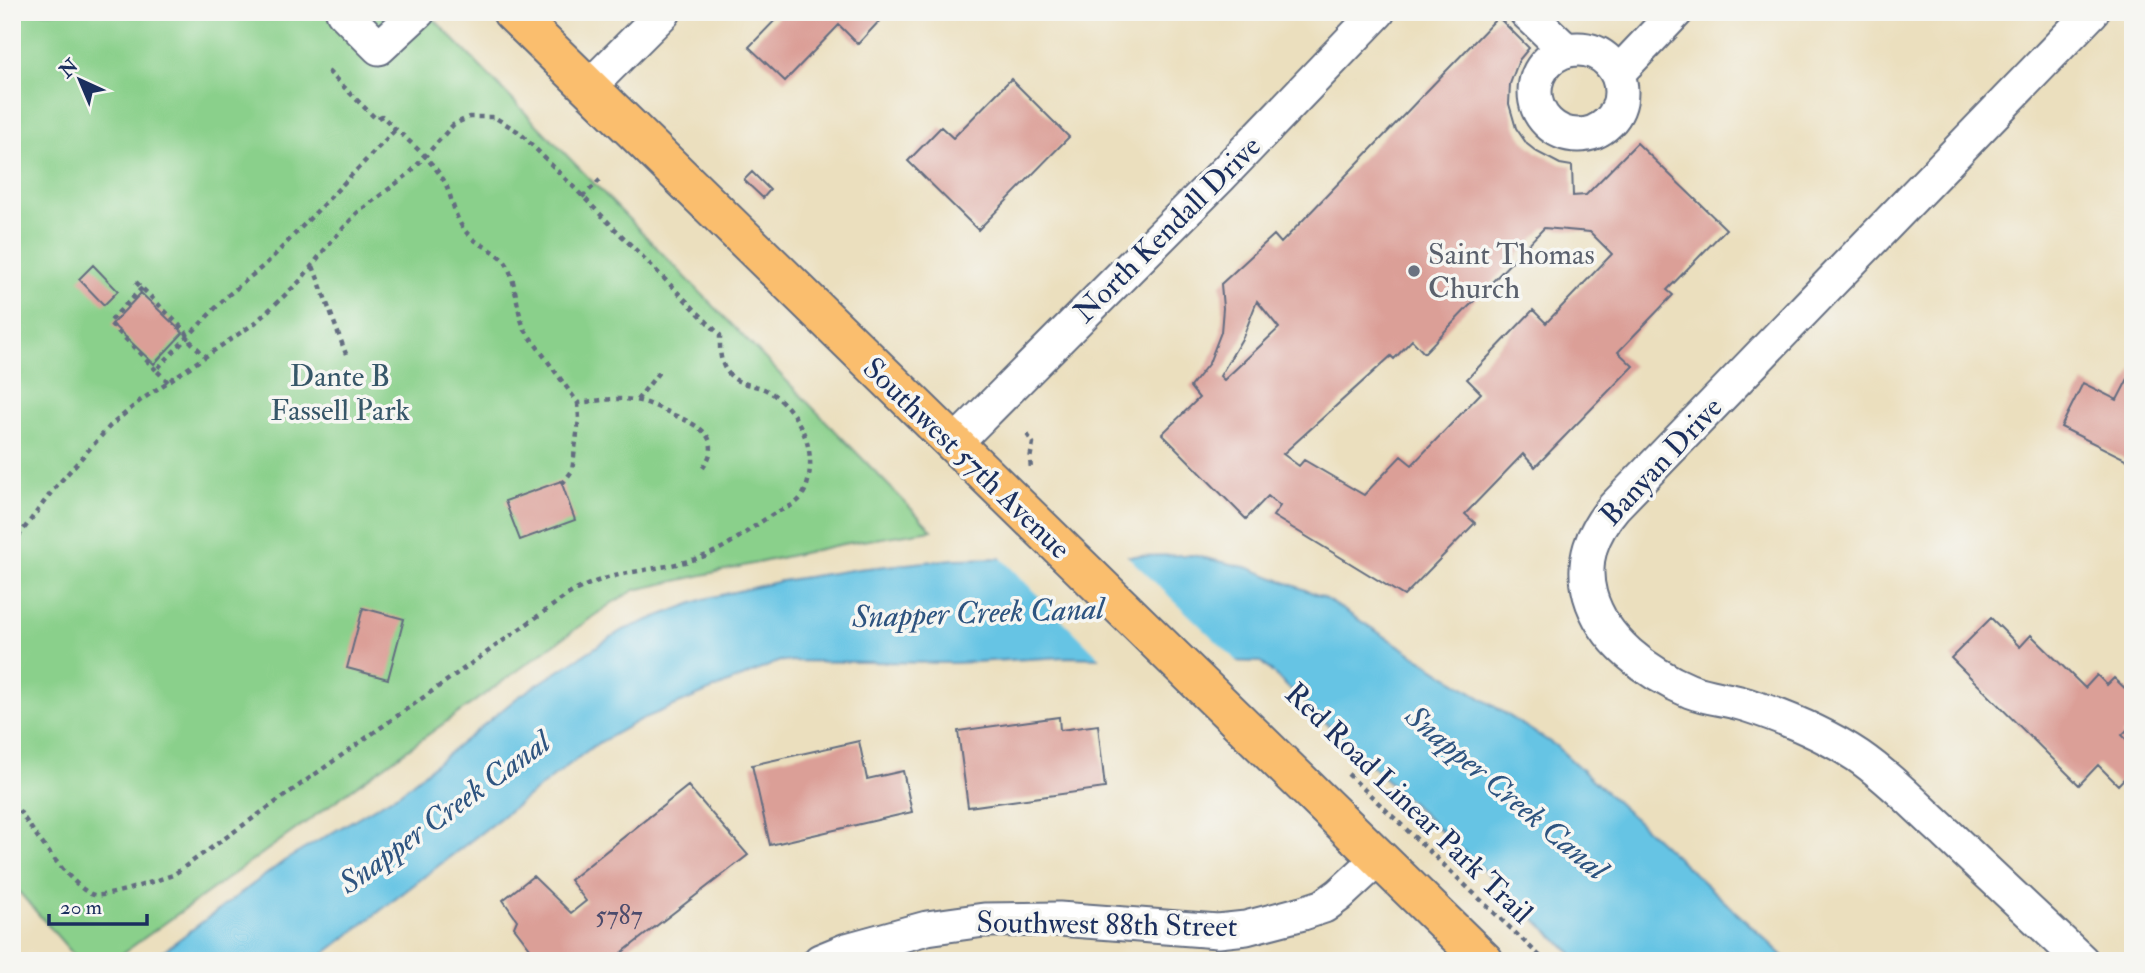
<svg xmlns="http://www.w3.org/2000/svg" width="2145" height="973" font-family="'IM FELL Double Pica',serif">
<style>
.green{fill:#8ad08b;stroke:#528074;stroke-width:2}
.water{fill:#66c4e4;stroke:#407aa1;stroke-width:2}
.pier{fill:#ebdfbe}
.building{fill:#db9f97;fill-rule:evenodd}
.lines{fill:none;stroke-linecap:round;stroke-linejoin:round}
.minor-casing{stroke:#646d80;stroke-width:37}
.major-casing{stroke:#646d80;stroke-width:42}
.path{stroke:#646d80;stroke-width:4.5;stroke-dasharray:5 5;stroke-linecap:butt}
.minor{stroke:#fff;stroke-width:33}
.major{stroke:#fabe6e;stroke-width:38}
.worship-dot{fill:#6b7280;stroke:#f6f6f2;stroke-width:2.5}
.labels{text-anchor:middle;stroke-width:7;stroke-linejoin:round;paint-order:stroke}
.number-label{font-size:26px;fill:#4b4b6c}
.street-label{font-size:30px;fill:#1b2f5e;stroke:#f6f6f2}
.worship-label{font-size:30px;fill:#5b616d;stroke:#f6f6f2;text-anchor:start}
.park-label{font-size:30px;fill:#375769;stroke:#f6f6f2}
.water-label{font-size:32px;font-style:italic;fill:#2e5480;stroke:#f6f6f2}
</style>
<rect width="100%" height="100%" fill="#f6f6f2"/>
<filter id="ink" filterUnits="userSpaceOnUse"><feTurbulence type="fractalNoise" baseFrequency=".0143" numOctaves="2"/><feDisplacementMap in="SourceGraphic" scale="14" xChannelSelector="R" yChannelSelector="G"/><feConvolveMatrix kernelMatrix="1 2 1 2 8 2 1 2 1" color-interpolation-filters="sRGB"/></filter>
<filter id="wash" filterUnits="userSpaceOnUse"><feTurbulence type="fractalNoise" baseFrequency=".00686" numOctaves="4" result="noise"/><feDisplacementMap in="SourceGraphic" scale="28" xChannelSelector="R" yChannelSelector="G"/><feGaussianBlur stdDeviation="1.57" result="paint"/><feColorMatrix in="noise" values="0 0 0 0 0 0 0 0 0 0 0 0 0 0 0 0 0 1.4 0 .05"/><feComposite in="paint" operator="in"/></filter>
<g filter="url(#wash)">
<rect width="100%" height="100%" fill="#ebdfbe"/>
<path class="green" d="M12,12H427L932,530L843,544L635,590L612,603L112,961H79L12,884Z"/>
<path class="water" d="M1192,555L1249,568L1323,597L1556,746L1789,961H1580L1261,662L1065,657L955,663L780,661L638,721L592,747L315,961H150L284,861L401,792L518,697L621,631L664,614L704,599L781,581L858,569L954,559Z"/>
<path class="pier" d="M1123,552L1241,665L1104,662L997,554Z"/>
<g id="blocks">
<path class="building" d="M783,12H878L883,17L858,44L839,25L785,81L749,47Z
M1498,17L1529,48L1519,60L1510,84L1509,104L1516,128L1527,144L1537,152L1560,164L1572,166L1573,196L1586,195L1637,143L1726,229L1667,290L1673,295L1618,352L1633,366L1535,467L1523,454L1465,514L1475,523L1404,596L1273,516L1280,506L1268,496L1246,519L1162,434L1199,398L1190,387L1209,363L1221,332L1223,308L1221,284L1274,235L1281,243ZM1544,228L1590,232L1612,254L1546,323L1533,310L1467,379L1481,393L1412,465L1401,456L1364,495L1304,460L1299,466L1283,454L1391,356L1394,359L1412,340L1424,353ZM1257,301L1279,328L1224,380L1220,376L1243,337Z
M1011,79L1069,137L978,230L908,161L941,127L953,138Z
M752,172L770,190L763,198L744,180Z
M93,265L118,291L104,305L79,279Z
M141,293L183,333L154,364L112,324Z
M2133,369V463L2061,427L2083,383L2117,400Z
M561,481L575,520L520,540L505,501Z
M363,608L404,619L388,679L347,668Z
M1991,618L2020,647L2031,635L2085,688L2097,675L2107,685L2114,678L2133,696V724L2122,735L2133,746V769L2118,785L2098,765L2079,785L1951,658Z
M1059,717L1060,730L1098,725L1105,788L968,807L958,731Z
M859,741L867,779L903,771L912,812L770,845L752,765Z
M688,786L748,855L611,961H568L565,956L559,961H540L514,927L517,920L503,900L533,876L571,913L586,901L570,880Z"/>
</g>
</g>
<g filter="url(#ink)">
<use href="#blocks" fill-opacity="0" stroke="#646d80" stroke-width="2"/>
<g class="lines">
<defs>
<path id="minor" d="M343,12L379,48L418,12
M1526,12L1566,50
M1535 92a43 43 0 1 1 86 0a43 43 0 1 1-86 0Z
M1618,73L1676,12
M590,86L664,12
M953,445L1220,177L1378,12
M820,961L847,950L927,928L984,920L1059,919L1218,931L1246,928L1303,913L1324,906L1339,895L1378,859
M2082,961C2036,918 1991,876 1946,833C1917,807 1890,778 1858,756C1825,734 1784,717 1747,705C1729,699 1708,698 1690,691C1647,673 1603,641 1590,595C1581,560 1592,533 1614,507L2092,12"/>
<path id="major" d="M512,12L1484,961"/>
</defs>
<use href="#minor" class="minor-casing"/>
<use href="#major" class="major-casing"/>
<path class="path" d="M328,71L376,119L382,116C402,136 428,155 443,179C453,196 453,218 467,233C478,247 501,250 508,267C517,287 516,310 525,330L578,403C596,401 615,397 633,400C647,401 661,409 674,415C699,426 725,438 702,469
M582,197L600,180
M313,266L346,354
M136,282L186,332L190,341L205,356
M142,288L109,322L156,370
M168,382L156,370L226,297L267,263L395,130
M637,400L659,372
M1027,434L1033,443L1030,459L1031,469
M562,484L572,471L579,419L578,403
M12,545L53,490L110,426L141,400L255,323L300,281L328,245L357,213L410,173L453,125L469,117H494L519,132L720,335C720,350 719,364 730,375C739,385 752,384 764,389C791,402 812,437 810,467C809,481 806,496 794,504C786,509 777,511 770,516C749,529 730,546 707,555C660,573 616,567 569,594L173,875C157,880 107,898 94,895C71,889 26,821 12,800
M1348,774L1545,961"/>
<use href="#minor" class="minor"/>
<use href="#major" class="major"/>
</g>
</g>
<circle class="worship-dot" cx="1414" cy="271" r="7"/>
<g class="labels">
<g class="number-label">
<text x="619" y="924">5787</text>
</g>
<g class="street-label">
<text transform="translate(1167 229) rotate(-45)" y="10">North Kendall Drive</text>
<text transform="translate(967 458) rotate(44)" y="10">Southwest 57th Avenue</text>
<text transform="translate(1661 461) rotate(-47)" y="10">Banyan Drive</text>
<text transform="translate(1409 803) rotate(44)" y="10">Red Road Linear Park Trail</text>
<text transform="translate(1107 924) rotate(1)" y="10">Southwest 88th Street</text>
</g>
<g class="worship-label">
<text x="1428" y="264">Saint Thomas<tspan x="1428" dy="34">Church</tspan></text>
</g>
<g class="park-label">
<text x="340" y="386">Dante B<tspan x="340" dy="34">Fassell Park</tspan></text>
</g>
<g class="water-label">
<text transform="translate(978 612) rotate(-2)" y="11">Snapper Creek Canal</text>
<text transform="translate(1507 792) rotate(40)" y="11">Snapper Creek Canal</text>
<text transform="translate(444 812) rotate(-36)" y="11">Snapper Creek Canal</text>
</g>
</g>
<rect width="2145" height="973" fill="none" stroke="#f6f6f2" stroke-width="42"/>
<g transform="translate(80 80) rotate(316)" stroke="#f6f6f2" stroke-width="5" paint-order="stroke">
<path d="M0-5L12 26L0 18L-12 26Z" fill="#1b2f5e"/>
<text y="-10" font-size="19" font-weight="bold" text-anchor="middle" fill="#1b2f5e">N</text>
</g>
<path d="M49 914v10h98v-10" fill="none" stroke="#1b2f5e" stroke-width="3.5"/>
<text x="60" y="914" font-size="21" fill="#1b2f5e" stroke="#f6f6f2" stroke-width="5" paint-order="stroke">20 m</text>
</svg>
